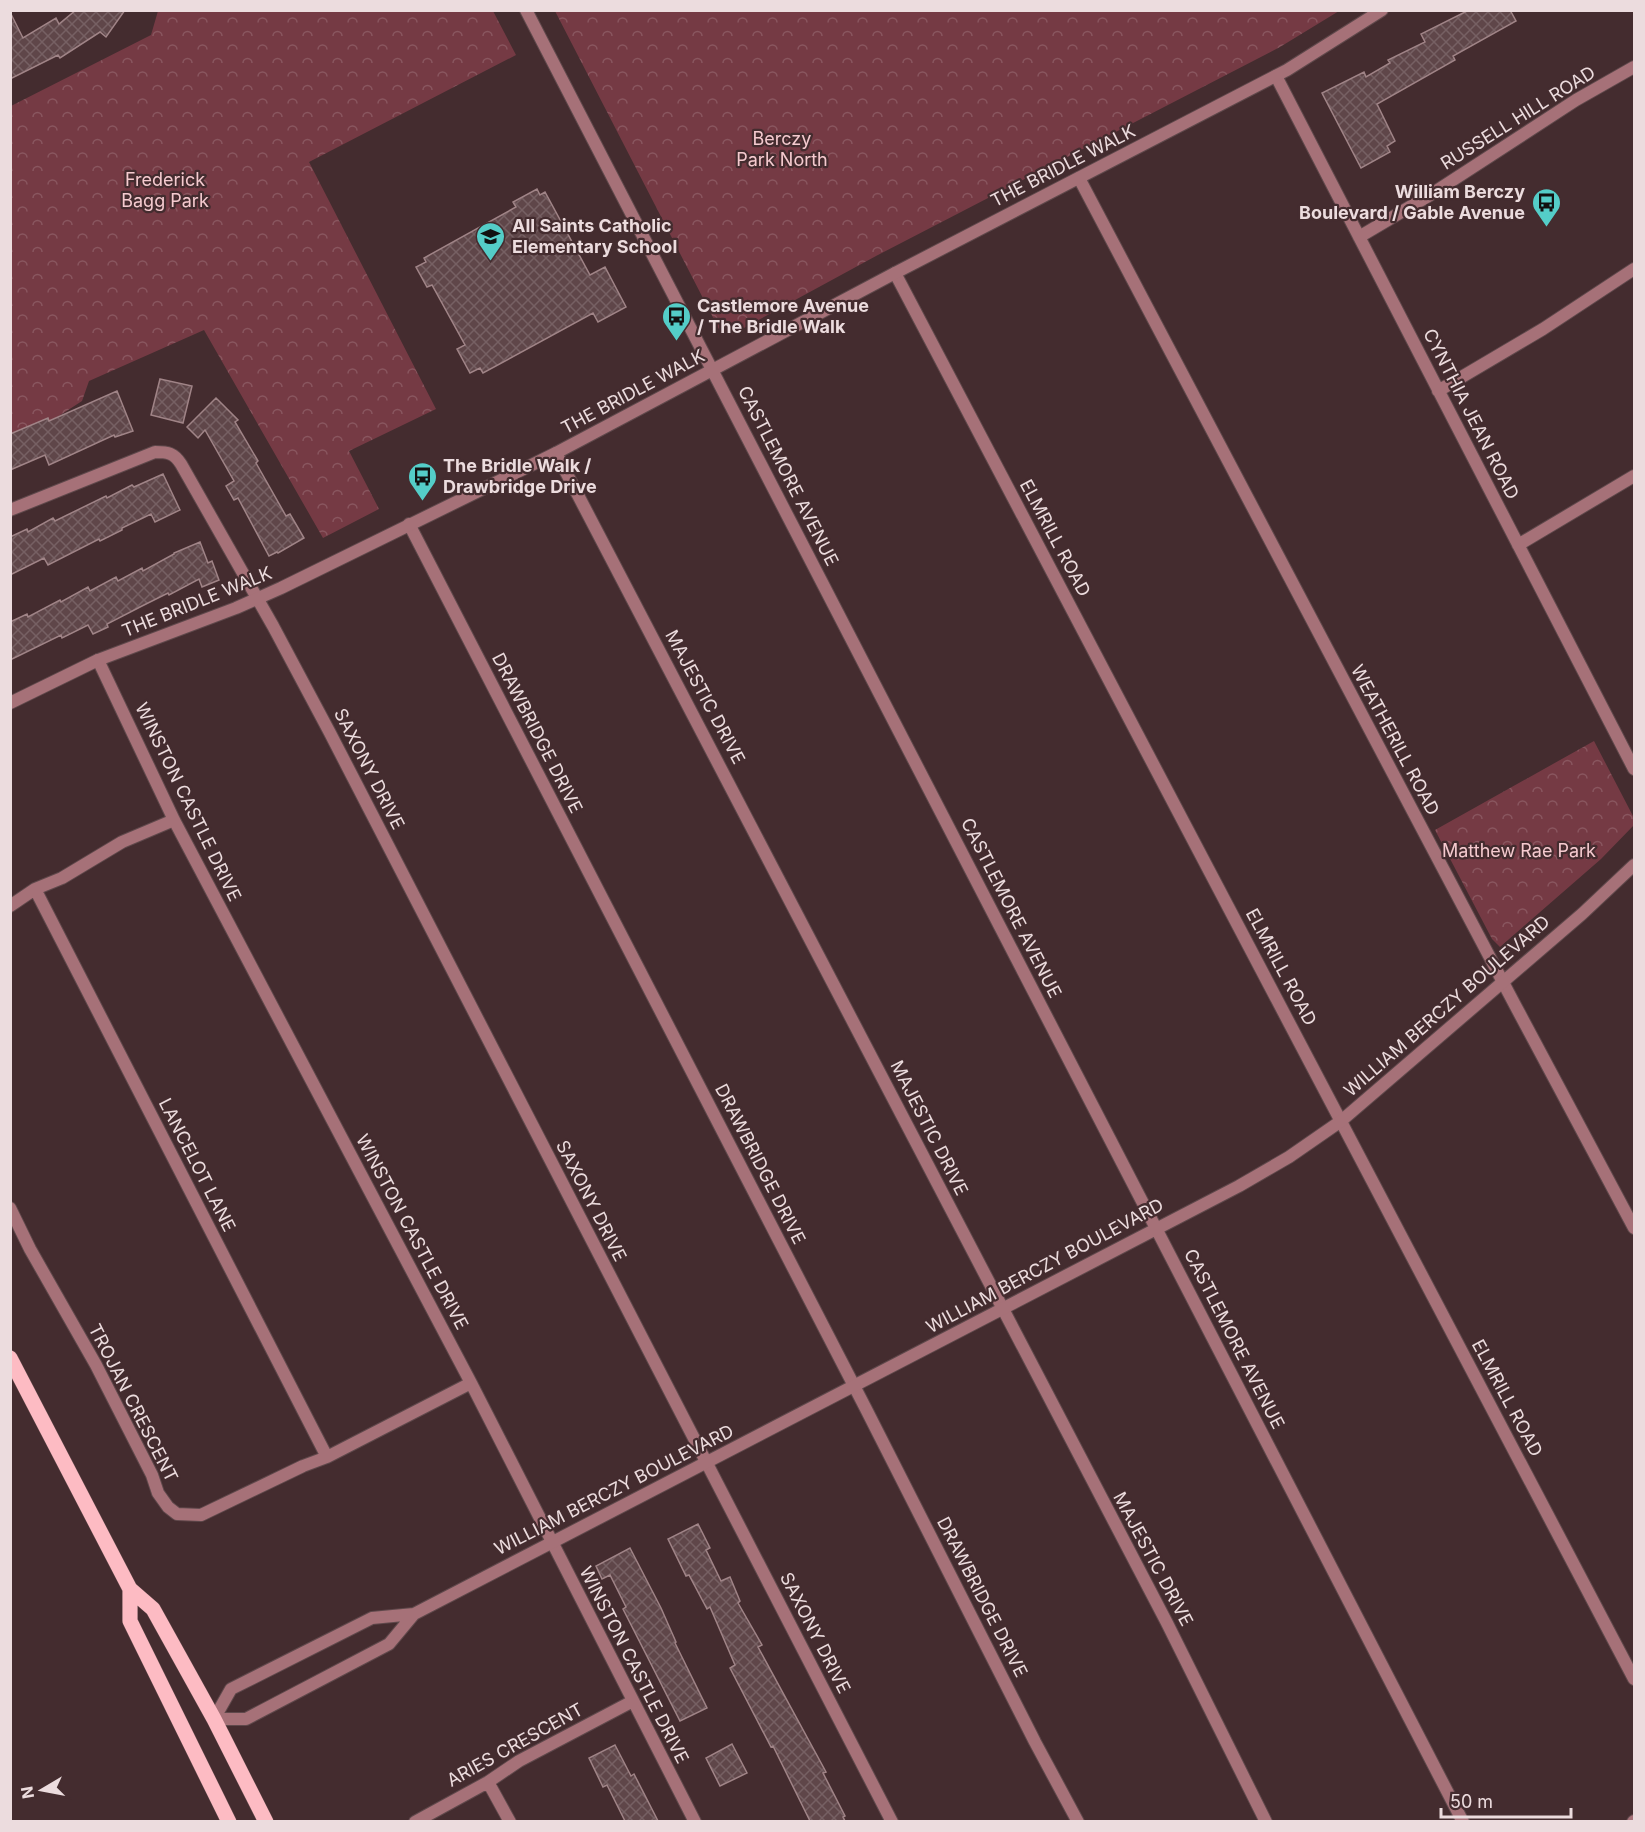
<svg xmlns="http://www.w3.org/2000/svg" width="1645" height="1832" font-family="Inter,sans-serif">
<style>
.forest{fill:url(#forest-crowns)}
.building{fill:url(#building-cross-hatch);stroke:#a08487;stroke-width:1.5}
.lines{fill:none;stroke-linecap:round;stroke-linejoin:round}
.minor-casing{stroke:#5f484b;stroke-width:14}
.tertiary-casing{stroke:#5f484b;stroke-width:14}
.primary-casing{stroke:#5f484b;stroke-width:16}
.minor{stroke:#a67178;stroke-width:12}
.tertiary{stroke:#a67178;stroke-width:12}
.primary{stroke:#fdbbc3;stroke-width:15}
.labels{text-anchor:middle;stroke-width:4.5;stroke-linejoin:round;paint-order:stroke}
.street-label{font-size:18px;fill:#ecdcde;stroke:#442c2f}
.park-label{font-size:18px;fill:#f5cacf;stroke:#442c2f}
.poi-label{font-size:18px;font-weight:bold;fill:#ecdcde;stroke:#442c2f;text-anchor:start}
</style>
<defs>
<pattern id="forest-crowns" width="20" height="18" patternUnits="userSpaceOnUse" patternTransform="scale(1.5)"><rect width="20" height="18" fill="#753a44"/><path d="M2 6a3 3 0 1 1 6 0M12 15a3 3 0 1 1 6 0" fill="none" stroke="#89565f"/></pattern>
<pattern id="building-cross-hatch" width="8" height="8" patternUnits="userSpaceOnUse" patternTransform="scale(1.5)"><rect width="8" height="8" fill="#5f4649"/><path d="M0 0l8 8M0 8l8-8" fill="none" stroke="#766063"/></pattern>
</defs>
<rect width="100%" height="100%" fill="#442c2f"/>
<path class="forest" d="M158,11H493L516,55L309,162L436,409L349,451L379,509L323,538L204,330L89,381L82,401L11,447V106L151,35Z
M555,11H1339L1280,47L876,256L731,335L721,333Z
M1594,741L1634,818V825L1601,859L1500,947L1492,939L1435,830Z"/>
<path class="building" d="M76,10H125L106,37L100,32L60,58L58,55L10,79V12L23,38L56,18L59,24Z
M1469,10H1510L1516,21L1453,56L1455,60L1377,104L1395,141L1387,146L1390,152L1361,168L1322,93L1364,72L1366,77L1390,63L1388,60L1425,42L1421,34Z
M537,189L540,195L545,192L590,275L605,267L626,307L598,322L593,313L483,373L480,368L470,373L457,349L465,345L432,285L427,287L416,267L426,262L424,258L516,207L513,202Z
M160,379L192,386L183,423L151,415Z
M117,391L133,431L115,437L114,435L49,465L45,455L10,470V434L48,418L49,421Z
M216,398L238,420L235,422L258,461L256,463L286,516L290,514L304,538L278,553L277,552L269,556L238,498L234,500L226,486L234,481L205,430L198,438L187,427Z
M163,474L180,510L155,522L151,514L122,528V530L100,541L99,539L48,565L44,558L10,575V537L27,529L28,532L53,518L55,521L106,496L107,498L132,485L134,487Z
M200,542L208,563L212,561L219,580L202,587L199,579L169,595L168,593L142,606L107,624L108,627L93,634L88,625L62,638L61,635L10,660V622L27,614L28,617L60,600L61,602L88,587L90,591L116,577L118,581L142,568L143,571L174,554V553Z
M698,1524L710,1548L706,1550L721,1581L730,1577L740,1601L738,1603L762,1645L758,1647L826,1772L823,1773L845,1816L843,1817L845,1821H810L773,1746L771,1747L730,1668L735,1665L710,1607L707,1609L689,1575L686,1576L668,1539Z
M630,1548L661,1608L676,1642L675,1643L707,1708L680,1721L623,1609L626,1607L610,1575L602,1579L596,1566Z
M732,1744L747,1773L720,1786L706,1758Z
M615,1745L631,1776L634,1774L658,1821H625L607,1785L603,1787L589,1758Z"/>
<g class="lines">
<defs>
<path id="minor" d="M1276,76L1634,769
M1079,178L1515,1005L1634,1228
M1359,237L1430,195L1576,100L1634,67
M895,273L1634,1679
M1438,391L1543,329L1634,269
M556,453L1167,1623L1266,1822
M10,510L155,452C168,452 174,453 181,464L273,626L330,733L892,1822
M409,524L866,1409L1035,1742L1078,1822
M1518,545L1634,476
M98,660L174,820L471,1383L695,1822
M35,889L327,1457
M10,906L35,889L62,878L122,842L174,820
M10,1208L30,1249L96,1365L152,1475L158,1493L168,1507L177,1514L201,1515L303,1466L327,1457L471,1383
M488,1782L510,1822
M415,1822L488,1782L519,1761L633,1701
M1633,1822L1634,1821"/>
<path id="tertiary" d="M526,10L1463,1822
M10,703L98,660L236,608L281,588L556,453L895,273L1287,70L1382,10
M414,1614L389,1644L246,1719H214L231,1689L372,1618L414,1614L1239,1186L1289,1157L1341,1121L1582,914L1634,865"/>
<path id="primary" d="M10,1358L130,1589L153,1609L214,1719L266,1822
M130,1589V1621L229,1822"/>
</defs>
<use href="#minor" class="minor-casing"/>
<use href="#tertiary" class="tertiary-casing"/>
<use href="#primary" class="primary-casing"/>
<use href="#minor" class="minor"/>
<use href="#tertiary" class="tertiary"/>
<use href="#primary" class="primary"/>
</g>
<defs>
<symbol id="bus-pin" viewBox="-11 -11 22 30"><path d="M0 17L-7.5 6A9.5 9.5 0 1 1 7.5 6Z" fill="#54cdc8" stroke="#442c2f"/><path d="M-5-6H5V4H4V6H2V4H-2V6H-4V4H-5ZM-3.5-4V0h7V-4ZM-3.5 1.2v1.5H-2V1.2ZM2 1.2v1.5H3.5V1.2Z" fill="#111"/></symbol>
<symbol id="school-pin" viewBox="-11 -11 22 30"><path d="M0 17L-7.5 6A9.5 9.5 0 1 1 7.5 6Z" fill="#54cdc8" stroke="#442c2f"/><path d="M0-5L7-2L0 1L-7-2ZM-4 1L0 2.5L4 1V4Q0 6-4 4Z" fill="#111"/></symbol>
</defs>
<g fill-rule="evenodd">
<use href="#bus-pin" x="1530" y="186" width="33" height="45"/>
<use href="#school-pin" x="474" y="220" width="33" height="45"/>
<use href="#bus-pin" x="660" y="300" width="33" height="45"/>
<use href="#bus-pin" x="406" y="460" width="33" height="45"/>
</g>
<g class="labels">
<g class="street-label">
<text transform="translate(1518 118) rotate(-32)" y="6">RUSSELL HILL ROAD</text>
<text transform="translate(1063 166) rotate(-27)" y="6">THE BRIDLE WALK</text>
<text transform="translate(633 392) rotate(-28)" y="6">THE BRIDLE WALK</text>
<text transform="translate(1471 414) rotate(63)" y="6">CYNTHIA JEAN ROAD</text>
<text transform="translate(788 476) rotate(63)" y="6">CASTLEMORE AVENUE</text>
<text transform="translate(1055 538) rotate(62)" y="6">ELMRILL ROAD</text>
<text transform="translate(197 602) rotate(-22)" y="6">THE BRIDLE WALK</text>
<text transform="translate(705 697) rotate(62)" y="6">MAJESTIC DRIVE</text>
<text transform="translate(537 733) rotate(63)" y="6">DRAWBRIDGE DRIVE</text>
<text transform="translate(1395 740) rotate(62)" y="6">WEATHERILL ROAD</text>
<text transform="translate(369 769) rotate(63)" y="6">SAXONY DRIVE</text>
<text transform="translate(188 802) rotate(64)" y="6">WINSTON CASTLE DRIVE</text>
<text transform="translate(1011 908) rotate(63)" y="6">CASTLEMORE AVENUE</text>
<text transform="translate(1281 967) rotate(62)" y="6">ELMRILL ROAD</text>
<text transform="translate(1447 1006) rotate(-41)" y="6">WILLIAM BERCZY BOULEVARD</text>
<text transform="translate(929 1128) rotate(63)" y="6">MAJESTIC DRIVE</text>
<text transform="translate(760 1164) rotate(63)" y="6">DRAWBRIDGE DRIVE</text>
<text transform="translate(197 1165) rotate(63)" y="6">LANCELOT LANE</text>
<text transform="translate(591 1201) rotate(63)" y="6">SAXONY DRIVE</text>
<text transform="translate(412 1232) rotate(62)" y="6">WINSTON CASTLE DRIVE</text>
<text transform="translate(1045 1266) rotate(-28)" y="6">WILLIAM BERCZY BOULEVARD</text>
<text transform="translate(1234 1339) rotate(63)" y="6">CASTLEMORE AVENUE</text>
<text transform="translate(1507 1398) rotate(62)" y="6">ELMRILL ROAD</text>
<text transform="translate(133 1403) rotate(63)" y="6">TROJAN CRESCENT</text>
<text transform="translate(614 1490) rotate(-27)" y="6">WILLIAM BERCZY BOULEVARD</text>
<text transform="translate(1153 1559) rotate(62)" y="6">MAJESTIC DRIVE</text>
<text transform="translate(982 1597) rotate(63)" y="6">DRAWBRIDGE DRIVE</text>
<text transform="translate(815 1633) rotate(63)" y="6">SAXONY DRIVE</text>
<text transform="translate(634 1665) rotate(63)" y="6">WINSTON CASTLE DRIVE</text>
<text transform="translate(515 1745) rotate(-29)" y="6">ARIES CRESCENT</text>
</g>
<g class="park-label">
<text x="782" y="145">Berczy<tspan x="782" dy="21">Park North</tspan></text>
<text x="165" y="186">Frederick<tspan x="165" dy="21">Bagg Park</tspan></text>
<text x="1519" y="857">Matthew Rae Park</text>
</g>
<g class="poi-label">
<text x="1525" y="198" text-anchor="end">William Berczy<tspan x="1525" dy="21">Boulevard / Gable Avenue</tspan></text>
<text x="512" y="232">All Saints Catholic<tspan x="512" dy="21">Elementary School</tspan></text>
<text x="697" y="312">Castlemore Avenue<tspan x="697" dy="21">/ The Bridle Walk</tspan></text>
<text x="443" y="472">The Bridle Walk /<tspan x="443" dy="21">Drawbridge Drive</tspan></text>
</g>
</g>
<rect width="1645" height="1832" fill="none" stroke="#ecdcde" stroke-width="24"/>
<g transform="translate(42 1790) rotate(260)" stroke="#442c2f" stroke-width="4.5" paint-order="stroke">
<path d="M0-4.5L10 22L0 15L-10 22Z" fill="#ecdcde"/>
<text y="-9" font-size="16" font-weight="bold" text-anchor="middle" fill="#ecdcde">N</text>
</g>
<path d="M1441 1808v9h130v-9" fill="none" stroke="#ecdcde" stroke-width="3"/>
<text x="1450" y="1808" font-size="18" fill="#ecdcde" stroke="#442c2f" stroke-width="4.5" paint-order="stroke">50 m</text>
</svg>
